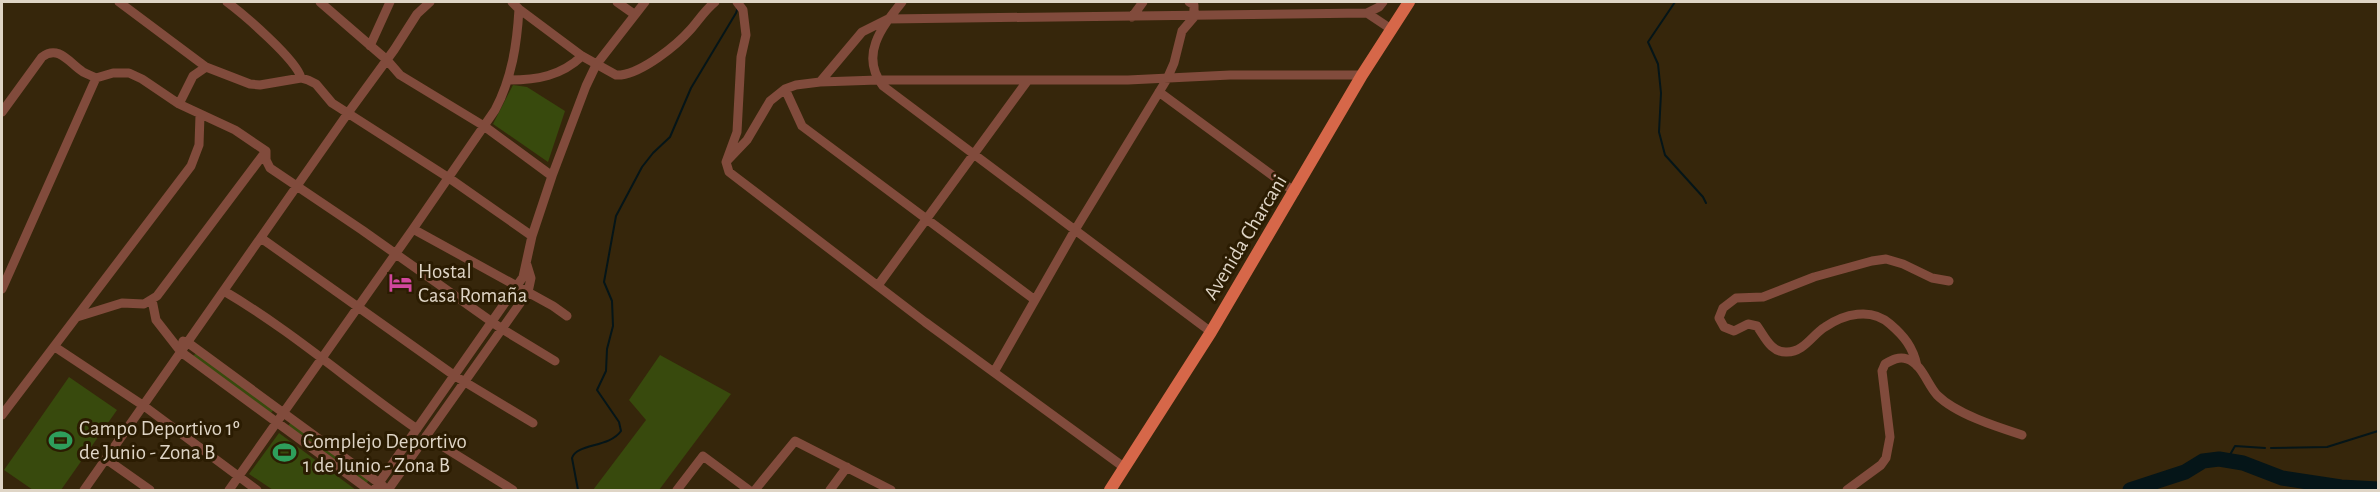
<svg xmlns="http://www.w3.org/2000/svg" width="2380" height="492" font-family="'Alegreya Sans',sans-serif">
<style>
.green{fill:#384a0d}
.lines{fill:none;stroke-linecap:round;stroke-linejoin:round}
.stream{stroke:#051518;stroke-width:2}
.river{stroke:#051518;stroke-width:15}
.minor{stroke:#814b3c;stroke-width:9}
.major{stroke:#d66749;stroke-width:12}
.labels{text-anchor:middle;stroke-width:6;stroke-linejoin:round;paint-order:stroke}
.street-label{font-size:21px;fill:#dfd5c6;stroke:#2b1c02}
.poi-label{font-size:21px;fill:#dfd5c6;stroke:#2b1c02;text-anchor:start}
</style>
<rect width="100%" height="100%" fill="#36260b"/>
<path class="green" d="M513,85L527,87L565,111L548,162L493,124Z
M196,353L274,409L271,413L193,356Z
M660,355L731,394L659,490H593L646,420L629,400Z
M69,377L117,410L61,490H33L4,470Z
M291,422L369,480L366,484L288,426Z
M279,433L356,490H273L249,474Z"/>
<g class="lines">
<path class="stream" d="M1675,2L1648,42L1658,64L1661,93L1659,132L1665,155L1703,197L1706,203
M2271,448L2327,447L2378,431
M2227,460L2235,446L2265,448
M578,490L572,458C577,443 609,448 621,431L619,422L597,390L606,371L607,349L613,326L612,301L604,282L616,216L642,167L653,153L670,137L691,88L736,13L738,7"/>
<path class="river" d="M2130,490L2185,472L2203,461L2219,459L2243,463L2282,478L2341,487L2378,489"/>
<path class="minor" d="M119,2L206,67
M227,2C243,14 297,60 301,78
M320,2L387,60L400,75L484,126L552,176
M512,2L519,9L582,56L616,75H621C643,72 676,46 691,29C699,20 705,10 715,2
M617,2L634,14
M737,2L743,10L746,35L741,57L737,132L726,162L729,172L925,322L1125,468
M902,2C882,27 859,55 883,86L1211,332
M1367,13L1391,29
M1132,17L1143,2
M370,46L390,2
M509,80C537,80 561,76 582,56
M820,82L862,32L888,19L1367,13L1379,7L1383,2
M785,89L802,126L1035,300
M1159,92L1295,192
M179,104L193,76L206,67L250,84L260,85L301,78L308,80L316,84L332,103L449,178L532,236
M2,112L42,57C59,44 70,64 83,72C87,74 92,76 96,78L113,73H129L142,79L179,104L235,130L266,151
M266,151V160L270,168L362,230L502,329L555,361
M726,162L747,140L770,101L785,89L796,85L820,82L878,80H1128L1230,75H1362
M413,229L495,110C512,78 517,44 519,9
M261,238L455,376L533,423
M879,284L1028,80
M2,289L96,78
M224,291C292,331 352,384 417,429
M152,300L156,320L181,352L369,490
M77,317L122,303L144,304L157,296L266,151
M183,341L187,342L383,486
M55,347L144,406L257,490
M1917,366C1913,347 1904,336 1890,324C1871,307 1844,314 1825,327C1812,335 1804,352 1787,352C1771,353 1765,337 1757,326L1748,324L1734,331L1724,327L1719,318L1723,308L1736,298L1763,297L1814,277L1872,261L1886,259L1903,264L1932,278L1949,281
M994,372L1075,230L1167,79L1174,63L1182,31L1194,17V5L1189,2
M2,415L191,166L199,145L200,115
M426,436L513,490
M106,459L150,490
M84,490L348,113L394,50L417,14L430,2
M229,490L413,229L553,306L567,316
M374,490L523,277L532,236L552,176L586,86L596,65L645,2
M388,490L528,292L531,278L527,265
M677,490L703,456L749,490
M755,490L795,441L891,490
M830,490L847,467
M1847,490L1881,465L1886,458L1890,437L1882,371L1885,364C1892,360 1899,356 1907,359C1922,364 1927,384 1937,395C1956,414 1997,427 2022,435"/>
<path class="major" d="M1110,490L1211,332L1362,75L1409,2"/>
</g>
<defs>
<symbol id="hotel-bare" viewBox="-9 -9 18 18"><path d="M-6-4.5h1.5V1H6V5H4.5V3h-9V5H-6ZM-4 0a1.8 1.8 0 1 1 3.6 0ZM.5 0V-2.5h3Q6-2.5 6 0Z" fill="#d1479c" stroke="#2b1c02" stroke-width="2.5" paint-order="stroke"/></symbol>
<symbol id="stadium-bare" viewBox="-9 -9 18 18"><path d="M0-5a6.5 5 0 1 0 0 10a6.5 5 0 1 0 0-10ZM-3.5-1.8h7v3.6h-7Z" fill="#2e9e5b" stroke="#2b1c02" stroke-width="2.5" paint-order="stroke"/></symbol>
</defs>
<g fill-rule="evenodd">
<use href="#hotel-bare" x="384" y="266" width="33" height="33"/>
<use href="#stadium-bare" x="44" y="424" width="33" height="33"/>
<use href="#stadium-bare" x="268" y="436" width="33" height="33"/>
</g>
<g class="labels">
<g class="street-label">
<text transform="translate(1245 237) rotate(-59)" y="7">Avenida Charcani</text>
</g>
<g class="poi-label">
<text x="418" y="278">Hostal<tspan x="418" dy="24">Casa Romaña</tspan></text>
<text x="79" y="435">Campo Deportivo 1º<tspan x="79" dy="24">de Junio - Zona B</tspan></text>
<text x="303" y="448">Complejo Deportivo<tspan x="303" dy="24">1 de Junio - Zona B</tspan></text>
</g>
</g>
<rect width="2380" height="492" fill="none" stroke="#dfd5c6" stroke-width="6"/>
</svg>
